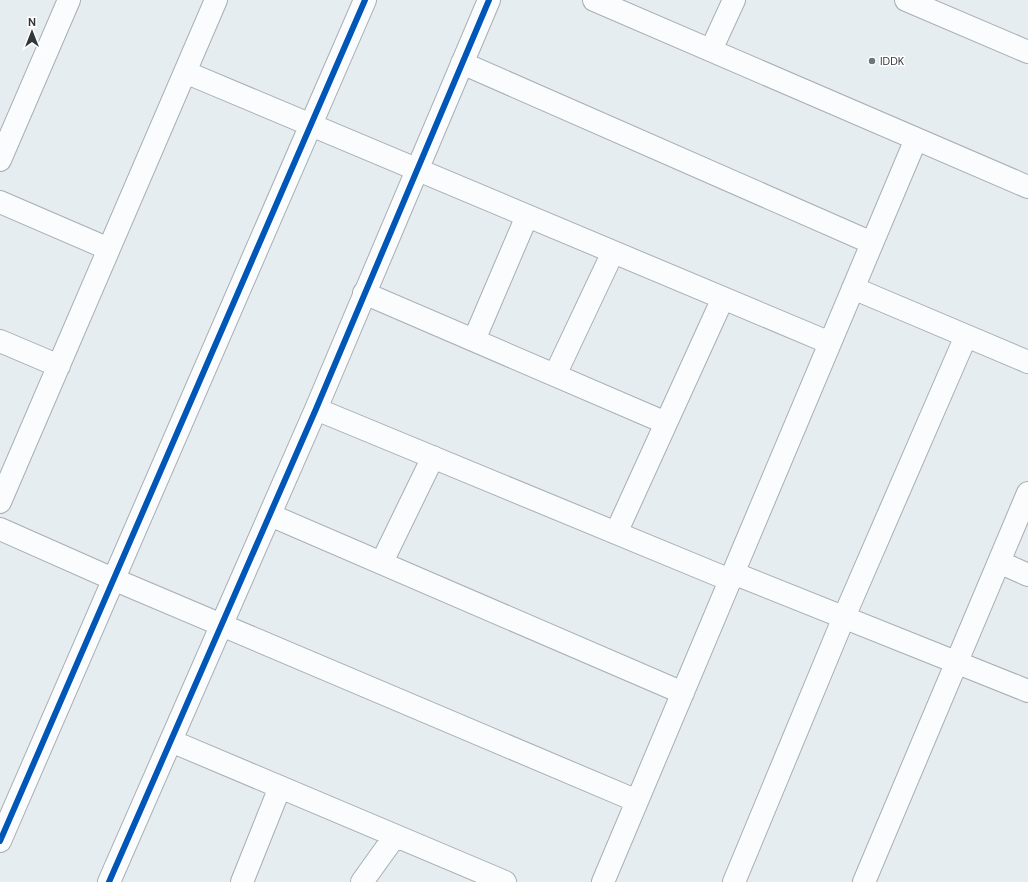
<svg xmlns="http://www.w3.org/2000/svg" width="1028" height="882" font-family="'DM Sans',sans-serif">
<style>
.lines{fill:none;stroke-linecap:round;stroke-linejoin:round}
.minor-casing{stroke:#a8aeb2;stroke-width:24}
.minor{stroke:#fbfcfd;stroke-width:22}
.cycleway-casing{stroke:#fff;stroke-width:8}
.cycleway{stroke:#0057b8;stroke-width:6}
.poi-dot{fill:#707679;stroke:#fff;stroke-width:1.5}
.labels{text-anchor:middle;stroke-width:3;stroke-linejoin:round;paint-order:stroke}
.poi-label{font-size:11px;fill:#313639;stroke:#fff;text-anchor:start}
</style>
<rect width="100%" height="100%" fill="#e5edf1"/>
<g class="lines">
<defs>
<path id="minor" d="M594,0L1028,187
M906,0L1028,52
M711,50L734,0
M462,63L872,243
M185,72L830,343
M0,160L69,0
M0,202L109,249
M853,288L1028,362
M364,293L666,423
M474,340L527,216
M0,341L59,366
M555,375L613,252
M316,409L730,580
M0,502L216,0
M270,515L683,693
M0,529L113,579L637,801
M616,533L723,298
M382,562L433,457
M999,562L1028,575
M733,573L1028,691
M171,741L505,882
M0,841L365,0
M109,882L316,409L489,0
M242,882L280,787
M362,882L395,836
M603,882L916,139
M734,882L844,617L966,336
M864,882L1028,493"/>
</defs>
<use href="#minor" class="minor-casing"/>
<use href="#minor" class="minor"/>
<defs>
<path id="cycleway" d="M0,841L365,0
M109,882L316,409L489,0"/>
</defs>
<use href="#cycleway" class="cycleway-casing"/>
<use href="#cycleway" class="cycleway"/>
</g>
<circle class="poi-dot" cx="872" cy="61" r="4"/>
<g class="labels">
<g class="poi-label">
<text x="880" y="65">IDDK</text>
</g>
</g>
<g transform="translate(32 32)" stroke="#ffffff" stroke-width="3" paint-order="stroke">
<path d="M0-3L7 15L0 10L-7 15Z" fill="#313639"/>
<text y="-6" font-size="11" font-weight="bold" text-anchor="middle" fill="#313639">N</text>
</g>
</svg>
